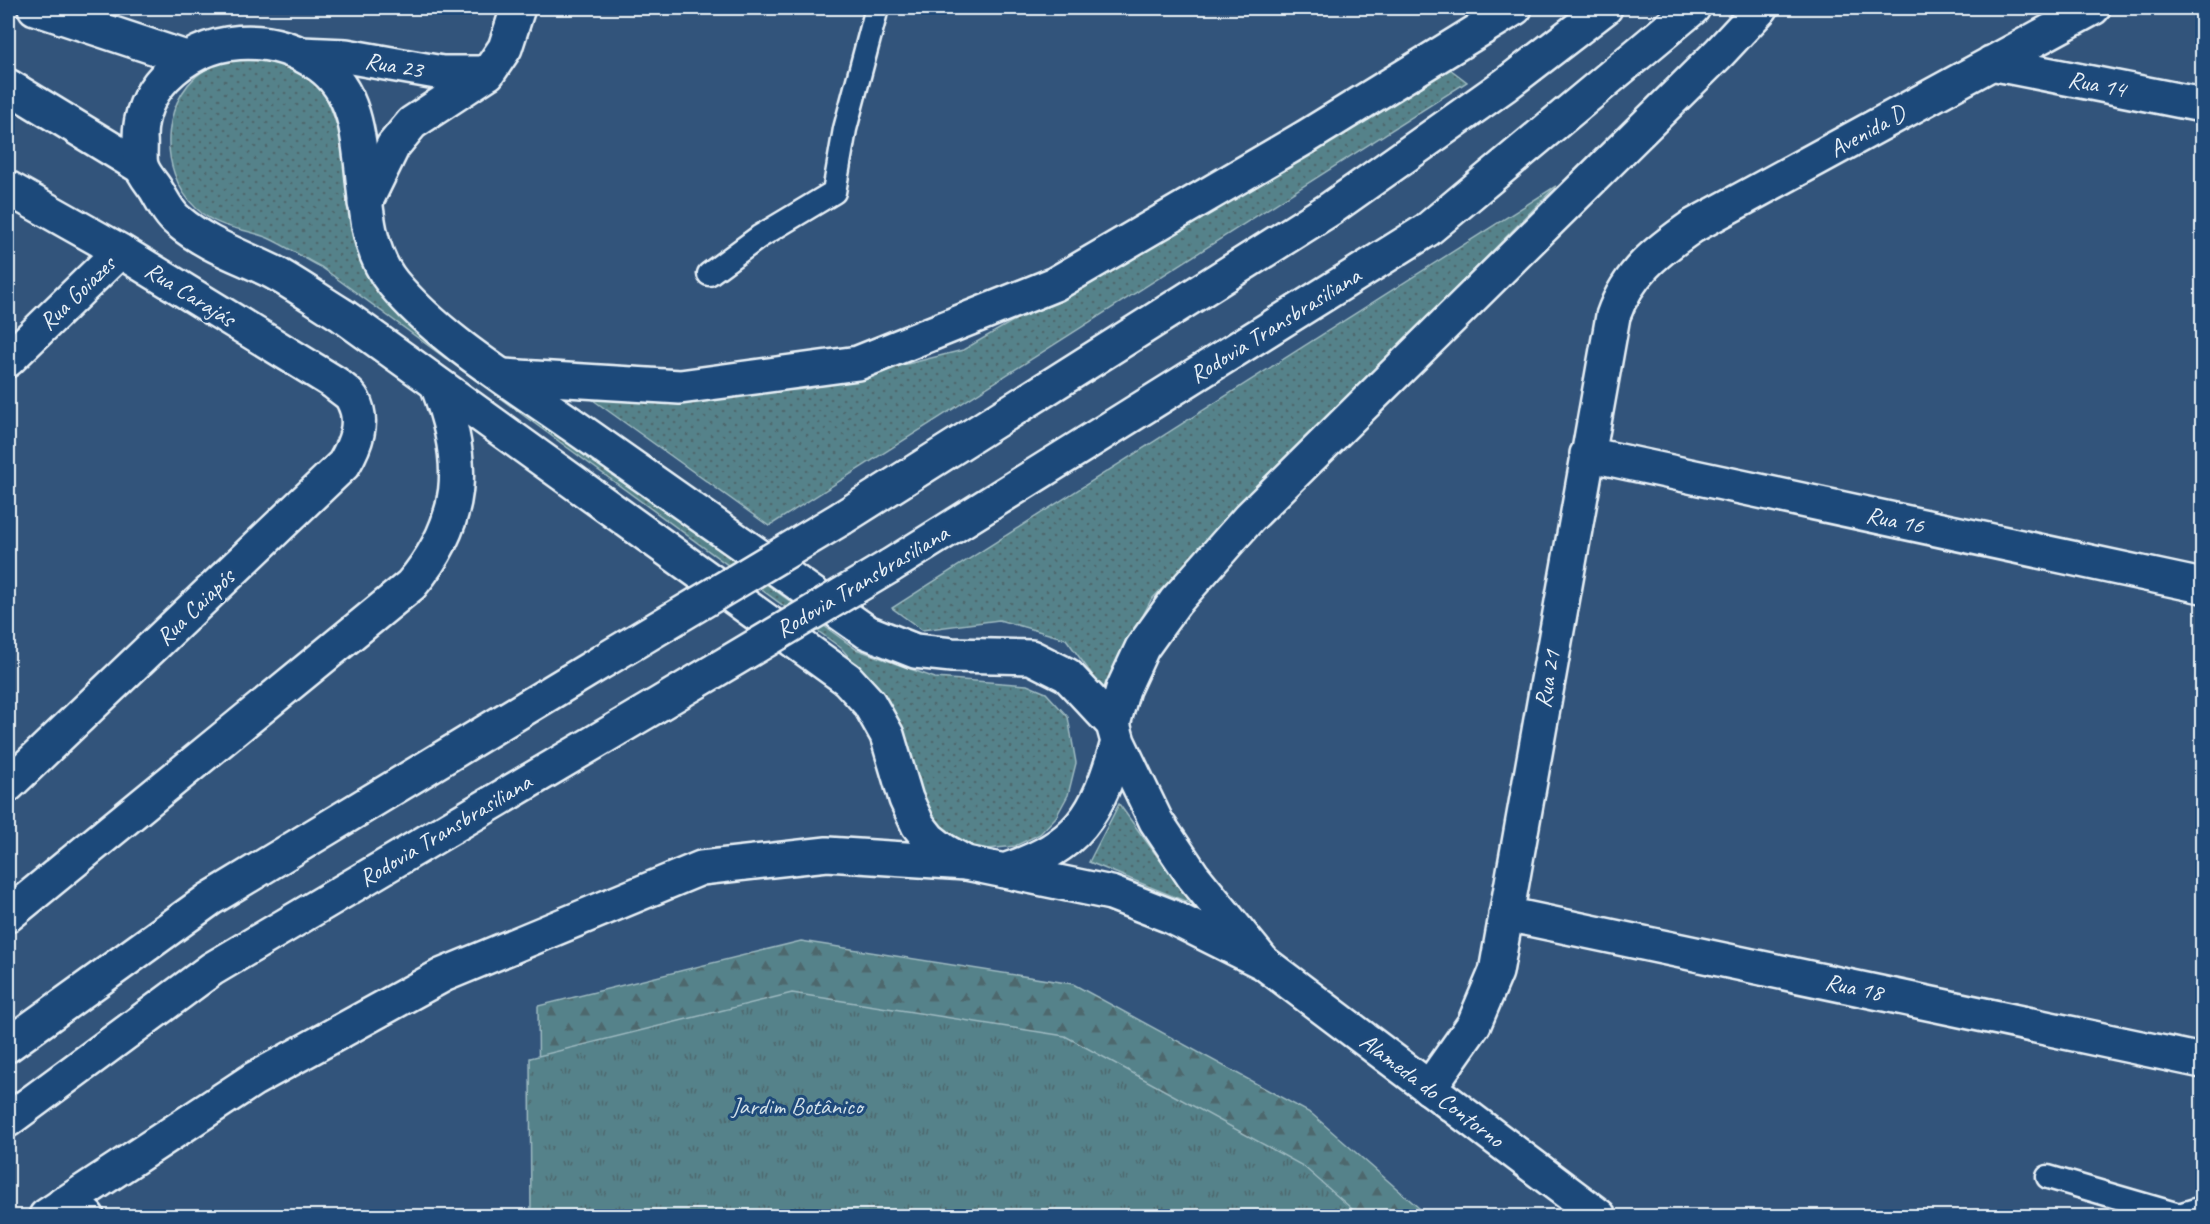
<svg xmlns="http://www.w3.org/2000/svg" width="2210" height="1224" font-family="Caveat,sans-serif">
<style>
.grass{fill:url(#grass-dots);stroke:#9ebac1;stroke-width:1.5}
.forest{fill:url(#forest-firs);stroke:#9ebac1;stroke-width:1.5}
.park{fill:url(#park-tufts);stroke:#9ebac1;stroke-width:1.5}
.lines{fill:none;stroke-linecap:round;stroke-linejoin:round}
.lane-casing{stroke:#e8f1f8;stroke-width:27}
.street-casing{stroke:#e8f1f8;stroke-width:38}
.secondary-casing{stroke:#e8f1f8;stroke-width:38}
.primary-casing{stroke:#e8f1f8;stroke-width:38}
.highway-casing{stroke:#e8f1f8;stroke-width:38}
.lane{stroke:#1f4a7a;stroke-width:22}
.street{stroke:#1f4a7a;stroke-width:33}
.secondary{stroke:#1f4a7a;stroke-width:33}
.primary{stroke:#1f4a7a;stroke-width:33}
.highway{stroke:#1f4a7a;stroke-width:33}
.highway-bridge-casing{stroke:#e8f1f8;stroke-width:38;stroke-linecap:butt}
.highway-bridge{stroke:#1f4a7a;stroke-width:33}
.labels{text-anchor:middle;stroke-width:6;stroke-linejoin:round;paint-order:stroke}
.street-label{font-size:24px;fill:#e8f1f8;stroke:#1f4a7a}
.park-label{font-size:24px;fill:#d2e0e8;stroke:#1f4a7a}
</style>
<defs>
<pattern id="grass-dots" width="8" height="8" patternUnits="userSpaceOnUse" patternTransform="scale(1.5)"><rect width="8" height="8" fill="#55828a"/><path d="M2 2h.1M6 6h.1" fill="none" stroke="#4e686d" stroke-width="1.8" stroke-linecap="round"/></pattern>
<pattern id="forest-firs" width="22" height="20" patternUnits="userSpaceOnUse" patternTransform="scale(1.5)"><rect width="22" height="20" fill="#55828a"/><path d="M5 1l3.5 6h-7zM16 11l3.5 6h-7z" fill="#4e686d"/></pattern>
<pattern id="park-tufts" width="24" height="20" patternUnits="userSpaceOnUse" patternTransform="scale(1.5)"><rect width="24" height="20" fill="#55828a"/><path d="M3 7l-1-3M5 7V3M7 7l1-3M15 17l-1-3M17 17v-4M19 17l1-3" fill="none" stroke="#4e686d"/></pattern>
</defs>
<rect width="100%" height="100%" fill="#32547b"/>
<filter id="ink" filterUnits="userSpaceOnUse"><feTurbulence type="fractalNoise" baseFrequency=".0167" numOctaves="2"/><feDisplacementMap in="SourceGraphic" scale="12" xChannelSelector="R" yChannelSelector="G"/><feConvolveMatrix kernelMatrix="1 2 1 2 8 2 1 2 1" color-interpolation-filters="sRGB"/></filter>
<g filter="url(#ink)">
<path class="grass" d="M249,57L296,64L323,87L345,148L348,194L372,284L401,319L856,649L935,678L1027,685L1046,693L1068,717L1076,763L1068,795L1056,817L1040,834L1015,846L978,850L947,836L920,809L882,695L841,648L321,267C303,258 286,246 268,238C244,228 218,229 197,209C155,170 160,91 213,65C223,60 238,59 249,57Z
M1450,69L1467,82L769,526L593,400L808,389L963,350Z
M1556,186L1151,600L1104,691L1066,639L999,620L922,630L892,608Z
M1119,804L1192,904L1089,862Z"/>
<path class="forest" d="M801,941L1073,984L1312,1114L1428,1216H540L538,1006Z"/>
<path class="park" d="M792,993L1065,1036L1303,1166L1360,1216H531L530,1058Z"/>
<g class="lines">
<defs>
<path id="lane" d="M709,274L759,237L834,192L845,129L877,8
M2048,1177L2179,1215L2202,1208"/>
<path id="street" d="M301,54L346,56L442,73H488
M1991,63L2202,105
M8,188L120,251L335,383C340,388 350,393 353,400C365,422 355,445 344,464L8,785
M365,203L393,146L412,123L488,73L505,48L518,8
M8,360L120,251
M1587,454L2202,586
M1506,914L2202,1061
M1429,1088L1474,1024L1496,972L1613,316C1628,273 1657,251 1693,226L2093,8
M63,1204L87,1216"/>
<path id="secondary" d="M35,8L186,58
M8,86L141,167"/>
<path id="primary" d="M1004,871C1079,846 1097,816 1118,742
M1264,963L1193,876L1156,821L1118,742L1113,724L1067,675L1031,657L952,655L915,651L867,632C769,563 671,494 574,426C513,383 440,340 393,283C343,222 385,111 319,65C270,31 206,35 165,77C149,94 140,115 140,138C141,146 139,157 141,165C143,173 150,181 155,188C162,199 168,213 178,221C206,245 241,256 273,272C297,285 319,301 342,315L847,679L869,703L887,735L906,799L918,825L929,839L943,850L966,863L1111,893L1170,916L1264,963L1599,1216"/>
<path id="highway" d="M503,376L680,387L858,363L1055,284L1306,137L1515,8
M842,518L1330,209L1505,85L1605,8
M890,566L1427,230L1693,8
M1113,724L1123,689L1142,648L1175,602L1249,518L1720,52L1761,8
M8,915L411,585C465,521 467,463 438,387
M8,1045L210,899L603,661
M8,1120L212,969L654,707
M46,1216L254,1079L443,975L701,868L827,854L966,863"/>
</defs>
<use href="#lane" class="lane-casing"/>
<use href="#street" class="street-casing"/>
<use href="#secondary" class="secondary-casing"/>
<use href="#primary" class="primary-casing"/>
<use href="#highway" class="highway-casing"/>
<use href="#lane" class="lane"/>
<use href="#street" class="street"/>
<use href="#secondary" class="secondary"/>
<use href="#primary" class="primary"/>
<use href="#highway" class="highway"/>
<defs>
<path id="highway-bridge" d="M603,661L842,518
M654,707L890,566"/>
</defs>
<use href="#highway-bridge" class="highway-bridge-casing"/>
<use href="#highway-bridge" class="highway-bridge"/>
</g>
</g>
<g class="labels">
<g class="street-label">
<text transform="translate(394 65) rotate(10)" y="8">Rua 23</text>
<text transform="translate(2097 84) rotate(11)" y="8">Rua 14</text>
<text transform="translate(1867 131) rotate(-29)" y="8">Avenida D</text>
<text transform="translate(77 293) rotate(-44)" y="8">Rua Goiazes</text>
<text transform="translate(190 294) rotate(32)" y="8">Rua Carajás</text>
<text transform="translate(1275 325) rotate(-32)" y="8">Rodovia Transbrasiliana</text>
<text transform="translate(1895 520) rotate(12)" y="8">Rua 16</text>
<text transform="translate(862 581) rotate(-31)" y="8">Rodovia Transbrasiliana</text>
<text transform="translate(195 607) rotate(-44)" y="8">Rua Caiapós</text>
<text transform="translate(1547 679) rotate(-80)" y="8">Rua 21</text>
<text transform="translate(445 830) rotate(-31)" y="8">Rodovia Transbrasiliana</text>
<text transform="translate(1854 987) rotate(12)" y="8">Rua 18</text>
<text transform="translate(1432 1090) rotate(37)" y="8">Alameda do Contorno</text>
</g>
<g class="park-label">
<text x="797" y="1114">Jardim Botânico</text>
</g>
</g>
<rect width="2210" height="1224" fill="none" stroke="#1f4a7a" stroke-width="30"/>
<rect x="15" y="15" width="2180" height="1194" fill="none" stroke="#e8f1f8" stroke-width="2" filter="url(#ink)"/>
</svg>
